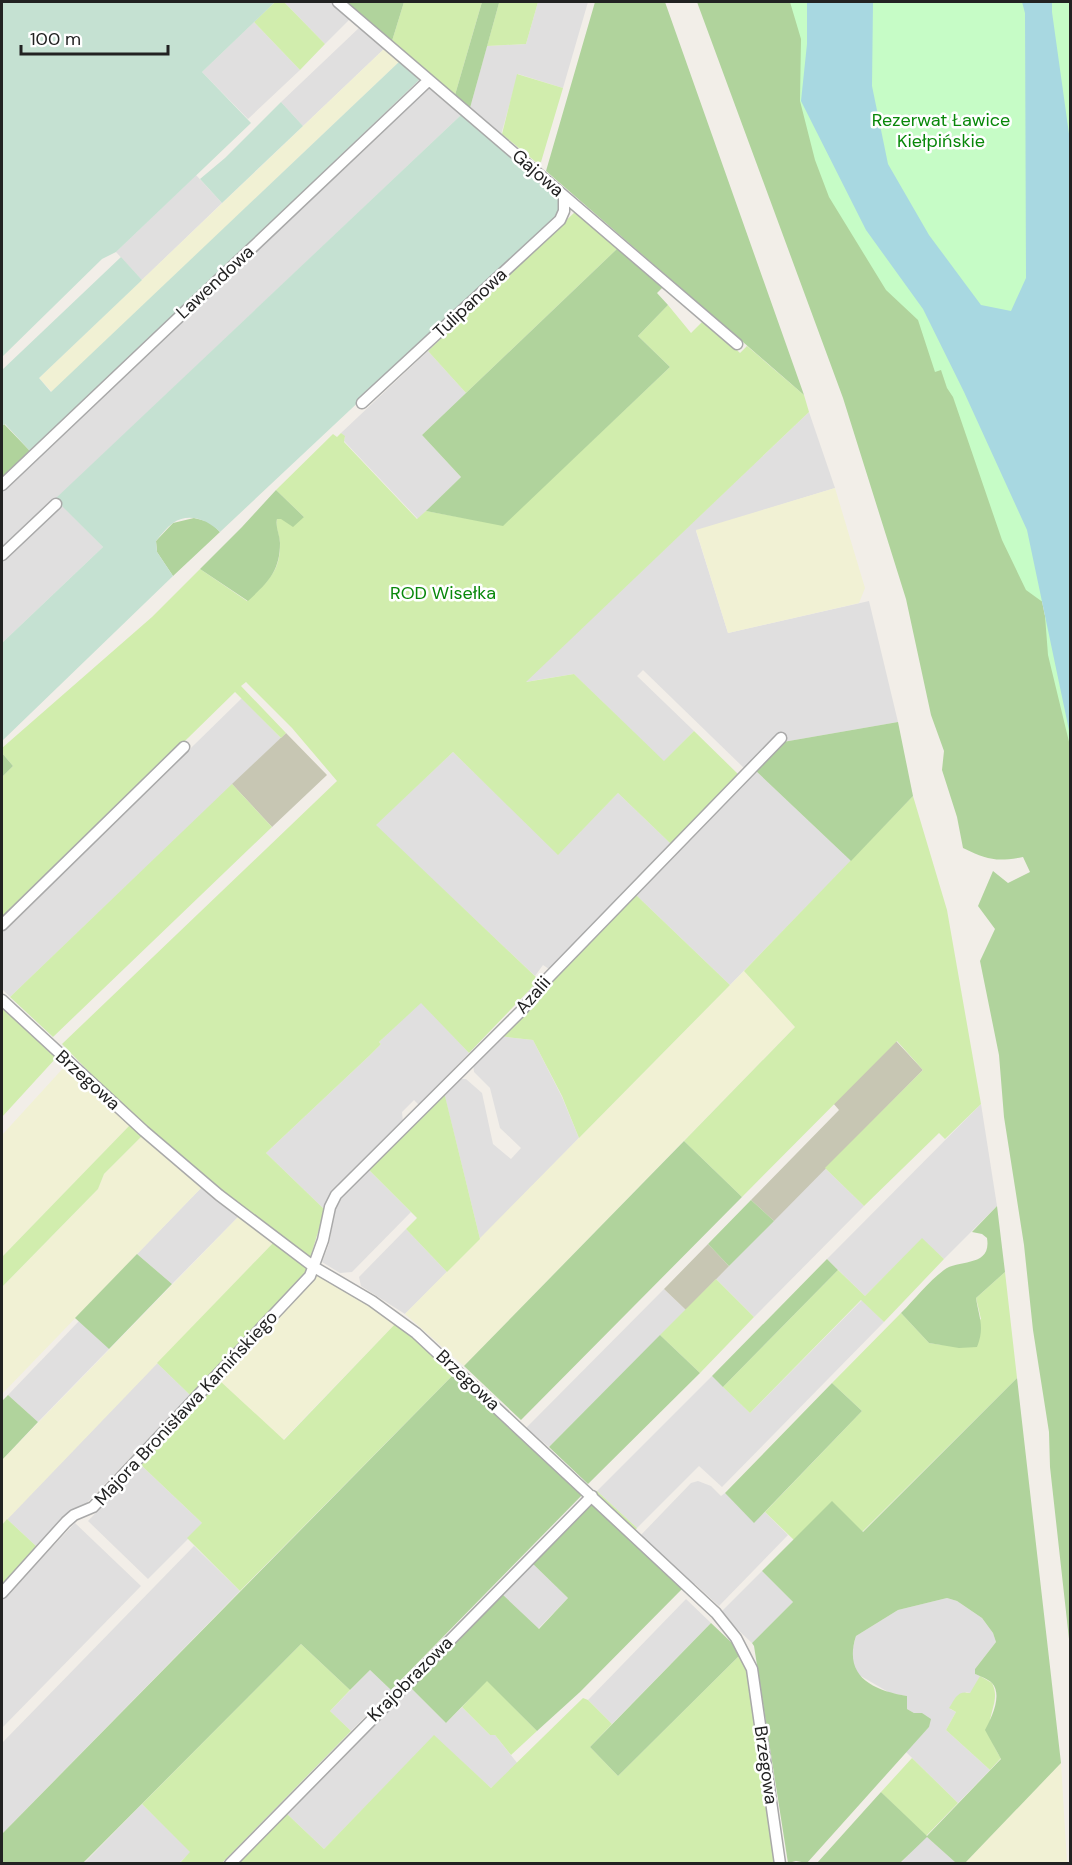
<svg xmlns="http://www.w3.org/2000/svg" width="1072" height="1865" font-family="'DM Sans',sans-serif">
<style>
.residential{fill:#e0dfdf}
.construction{fill:#c7c6b3}
.farmland{fill:#f1f1d4}
.grass{fill:#d1edad}
.forest{fill:#b0d39c}
.wetland{fill:#c5e1d2}
.park{fill:#c6fcc6}
.water{fill:#a8d8e1}
.lines{fill:none;stroke-linecap:round;stroke-linejoin:round}
.minor-casing{stroke:#a9a9a9;stroke-width:13}
.minor{stroke:#fff;stroke-width:10}
.labels{text-anchor:middle;stroke-width:5;stroke-linejoin:round;paint-order:stroke}
.park-label{font-size:18px;fill:#08880a;stroke:#fff}
.street-label{font-size:18px;fill:#222;stroke:#fff}
</style>
<rect width="100%" height="100%" fill="#f2eee8"/>
<path class="residential" d="M284,2H332L351,18L325,44Z
M538,2H588L563,88L518,74L501,135L470,108L487,46L526,44Z
M254,22L300,70L248,119L202,72Z
M361,26L385,48L303,126L281,102Z
M419,80L461,115L56,499L103,547L2,643V492L176,328Z
M196,175L222,203L142,280L116,252Z
M428,351L466,393L422,435L461,477L418,519L344,441L345,437L341,433Z
M809,412L835,488L696,531L728,633L869,601L898,722L783,742L778,733L745,769L643,670L637,676L694,731L664,762L574,674L525,682Z
M242,698L281,738L10,997L2,989V933Z
M453,752L558,854L618,793L671,844L549,969L543,965L535,976L375,825Z
M755,770L851,861L730,985L635,894Z
M421,1002L469,1053L419,1105L414,1100L402,1112L403,1122L328,1198L325,1210L266,1153L369,1056L381,1044L379,1042Z
M498,1036L533,1040L562,1097L579,1138L480,1239L444,1093L457,1079H466L482,1093L493,1144L511,1159L521,1148L500,1128L490,1088L474,1072L473,1063Z
M981,1104L997,1206L944,1259L922,1239L865,1296L827,1259Z
M825,1168L864,1206L754,1317L716,1279Z
M369,1170L411,1212L352,1272L340,1273L322,1262L329,1244L336,1204Z
M202,1187L240,1215L172,1284L137,1254Z
M406,1229L447,1272L405,1314L361,1286L359,1277Z
M664,1289L686,1310L549,1447L526,1428Z
M862,1300L884,1322L722,1487L699,1466L637,1528L597,1491L712,1376L750,1413Z
M79,1321L109,1349L38,1422L8,1395Z
M157,1363L190,1395L81,1509L75,1508L67,1514L36,1546L7,1519Z
M141,1465L203,1524L148,1579L88,1521Z
M698,1481L711,1486L721,1496L725,1493L754,1522L765,1512L788,1535L719,1606L695,1584L691,1586L639,1537L691,1483Z
M75,1523L141,1586L2,1728V1600Z
M194,1546L240,1591L2,1834V1743Z
M531,1562L568,1598L538,1629L501,1593Z
M762,1571L793,1602L752,1643L720,1613Z
M947,1598L957,1601L982,1618L993,1633L996,1642L975,1669V1674L980,1676L973,1691L970,1693L966,1692L950,1709L956,1712L946,1730L990,1770L958,1803L906,1752L929,1727L922,1713H914L907,1709V1696L890,1693L859,1675L853,1667L851,1656L856,1636L898,1610Z
M686,1599L711,1623L612,1724L588,1700Z
M370,1670L391,1690L351,1731L330,1711Z
M410,1687L446,1723L462,1707L490,1735H495L518,1764L491,1788L434,1736L324,1849L286,1813Z
M142,1804L191,1852L179,1863L83,1864Z
M926,1836L956,1863L900,1864Z"/>
<path class="construction" d="M286,733L327,775L272,827L232,784Z
M896,1041L923,1070L774,1221L751,1200L839,1110L833,1103Z
M708,1244L729,1266L686,1310L664,1289Z"/>
<path class="farmland" d="M385,48L400,61L52,392L39,378Z
M835,488L865,588L859,603L728,633L696,530Z
M744,971L795,1027L464,1366L405,1314Z
M66,1065L130,1125L2,1257V1135Z
M142,1136L202,1187L2,1394V1287L98,1189L104,1174Z
M240,1215L274,1242L2,1525V1460Z
M318,1275L397,1322L283,1440L141,1465Z
M1061,1763L1067,1863H965Z"/>
<path class="grass" d="M275,2H284L325,44L300,70L254,22Z
M404,2H482L455,95L392,41Z
M495,2H538L526,44L487,46L499,3Z
M517,74L563,88L541,162L537,163L502,134Z
M576,211L619,247L466,393L428,351Z
M668,305L691,333L704,320L740,353L747,346L804,395L809,412L526,682L574,674L664,761L694,731L739,775L671,844L618,793L558,855L453,752L376,825L539,980L469,1053L421,1003L379,1042L381,1044L369,1056L266,1153L325,1210L310,1258L223,1194L101,1087L102,1085L62,1044L337,781L292,728L246,682L241,686L286,733L281,738L235,692L2,920V777L13,766L2,753V748L152,617L200,569L247,601C267,582 281,572 280,542C279,534 275,527 277,519L304,517L276,490L333,434L337,437L341,433L345,436L344,442L417,519L426,511L503,525L670,367L638,336Z
M232,784L272,827L53,1037L10,997Z
M913,796L947,910L981,1104L945,1139L939,1133L864,1206L825,1168L923,1070L897,1041L742,1197L684,1141L795,1027L744,971Z
M635,894L730,985L579,1138L562,1096L533,1040L498,1036Z
M2,1007L56,1058L2,1117Z
M444,1092L480,1239L447,1272L406,1229L417,1218L369,1170Z
M130,1125L142,1136L104,1174L98,1189L2,1287V1257Z
M922,1238L944,1259L884,1322L861,1300L750,1413L723,1387L838,1270L865,1296Z
M274,1242L307,1267L306,1273L190,1395L157,1363Z
M1005,1272L1017,1378L862,1532L832,1502L794,1540L765,1512L862,1411L832,1383L901,1313L929,1343L942,1345L981,1319L976,1298Z
M716,1279L754,1317L700,1373L660,1335Z
M397,1322L454,1374L240,1591L187,1538L202,1523L141,1465L220,1381L284,1440Z
M597,1491L637,1528L634,1532L594,1494Z
M7,1519L36,1546L2,1586V1525Z
M301,1644L350,1690L330,1711L351,1731L222,1863H180L190,1852L142,1804Z
M740,1655L746,1667L775,1863L238,1864L286,1813L324,1849L434,1735L491,1788L583,1698L588,1700L612,1724L590,1747L618,1776Z
M980,1676L992,1683C999,1697 992,1707 990,1721C988,1735 994,1748 1001,1758L990,1770L946,1730L956,1712L949,1708C955,1699 957,1690 970,1693Z
M487,1680L537,1731L511,1755L495,1735H490L462,1707Z
M912,1758L958,1803L926,1836L881,1792Z"/>
<path class="forest" d="M347,2H404L392,41Z
M482,2L499,3L470,108L455,95Z
M595,2H665L804,395L546,171Z
M697,2H807L923,309L1027,530L1070,735V1648L1050,1467L1049,1432L1033,1330L1024,1245L1004,1117L999,1055L980,961L995,929L978,906L993,871L1008,883L1030,872L1023,857C996,862 988,860 963,848L957,817L942,770L944,751L931,715L906,599L843,398Z
M619,247L664,286L657,293L668,305L638,336L670,367L503,526L426,511L461,477L422,435Z
M4,424L30,451L2,478V426Z
M276,490L304,517L293,527L281,519H277C275,527 280,535 280,543C280,572 267,583 248,601L200,569L242,527Z
M194,518L210,522L220,532L173,576L157,552L156,541L173,523Z
M898,722L913,796L851,861L755,770L783,742Z
M2,753L13,766L2,777Z
M684,1141L742,1197L521,1420L464,1366Z
M751,1200L774,1221L729,1266L708,1244Z
M997,1206L1005,1272L976,1298C979,1318 985,1327 977,1347L959,1348L929,1343L901,1313C915,1299 928,1282 944,1270C958,1259 992,1268 987,1238L982,1234L972,1232Z
M137,1254L172,1284L109,1349L75,1318Z
M827,1259L838,1270L723,1387L712,1376Z
M660,1335L700,1373L588,1484L549,1447Z
M454,1374L584,1493L391,1690L370,1670L350,1690L301,1644L83,1863L2,1864V1834Z
M1017,1378L1061,1763L965,1863H956L927,1837L900,1863H817L881,1792L927,1836L1001,1759L985,1730C991,1719 1003,1695 992,1683C988,1679 980,1676 975,1674V1669L996,1642L993,1633L982,1618L957,1601L947,1598L898,1610L856,1636C843,1676 872,1690 907,1696V1709L914,1713H922L931,1719L929,1727L807,1863L796,1861L788,1863L754,1646L752,1643L793,1602L762,1571L832,1501L863,1532Z
M832,1383L862,1411L754,1523L725,1493Z
M8,1395L38,1422L2,1460V1401Z
M592,1501L683,1588L580,1692L537,1731L487,1681L446,1723L410,1687L501,1593L539,1629L568,1598L531,1562Z
M711,1623L732,1643L740,1655L618,1776L590,1747Z"/>
<path class="wetland" d="M2,2H275L202,72L251,123L116,252L102,259L2,357Z
M400,61L419,80L169,321L30,451L5,424L2,426V370L121,257L142,280L39,378L51,392Z
M281,102L303,126L222,203L200,179L225,158Z
M461,115L559,200L560,210L558,215L220,532C208,520 189,512 173,523C166,528 161,535 156,541L157,552L173,576L2,741V643L103,547L55,499Z"/>
<path class="park" d="M790,2H1070V746L1048,655L1044,603L1026,590L1002,540L953,397L947,388L941,370L935,372L918,320L886,290L829,197L815,160L800,101L801,39Z"/>
<path class="water" d="M807,2H873L872,86L888,164L929,235L981,305L1011,311L1026,278L1025,13L1022,2H1052V12L1070,141V735L1027,530L964,392L923,309L866,230L801,101L807,44Z"/>
<g class="lines">
<defs>
<path id="minor" d="M338,2L737,344
M362,403L560,220L564,211V196
M2,485L429,80
M2,555L56,504
M2,925L184,747
M2,1000L144,1131L219,1195L314,1267L372,1301L416,1333L716,1613L736,1638L752,1669L780,1864
M2,1593L66,1522L74,1515L93,1507L310,1276L323,1240L330,1207L336,1195L522,1010L548,978L781,738
M230,1864L592,1496"/>
</defs>
<use href="#minor" class="minor-casing"/>
<use href="#minor" class="minor"/>
</g>
<g class="labels">
<g class="park-label">
<text x="941" y="126">Rezerwat Ławice<tspan x="941" dy="21">Kiełpińskie</tspan></text>
<text x="443" y="599">ROD Wisełka</text>
</g>
<g class="street-label">
<text transform="translate(538 173) rotate(41)" y="6">Gajowa</text>
<text transform="translate(215 282) rotate(-43)" y="6">Lawendowa</text>
<text transform="translate(470 303) rotate(-43)" y="6">Tulipanowa</text>
<text transform="translate(533 995) rotate(-49)" y="6">Azalii</text>
<text transform="translate(88 1080) rotate(42)" y="6">Brzegowa</text>
<text transform="translate(468 1380) rotate(43)" y="6">Brzegowa</text>
<text transform="translate(186 1408) rotate(-47)" y="6">Majora Bronisława Kamińskiego</text>
<text transform="translate(410 1679) rotate(-45)" y="6">Krajobrazowa</text>
<text transform="translate(766 1765) rotate(82)" y="6">Brzegowa</text>
</g>
</g>
<rect width="1072" height="1865" fill="none" stroke="#222222" stroke-width="6"/>
<path d="M21 45v9h147v-9" fill="none" stroke="#222222" stroke-width="3"/>
<text x="30" y="45" font-size="18" fill="#222222" stroke="#ffffff" stroke-width="4.5" paint-order="stroke">100 m</text>
</svg>
